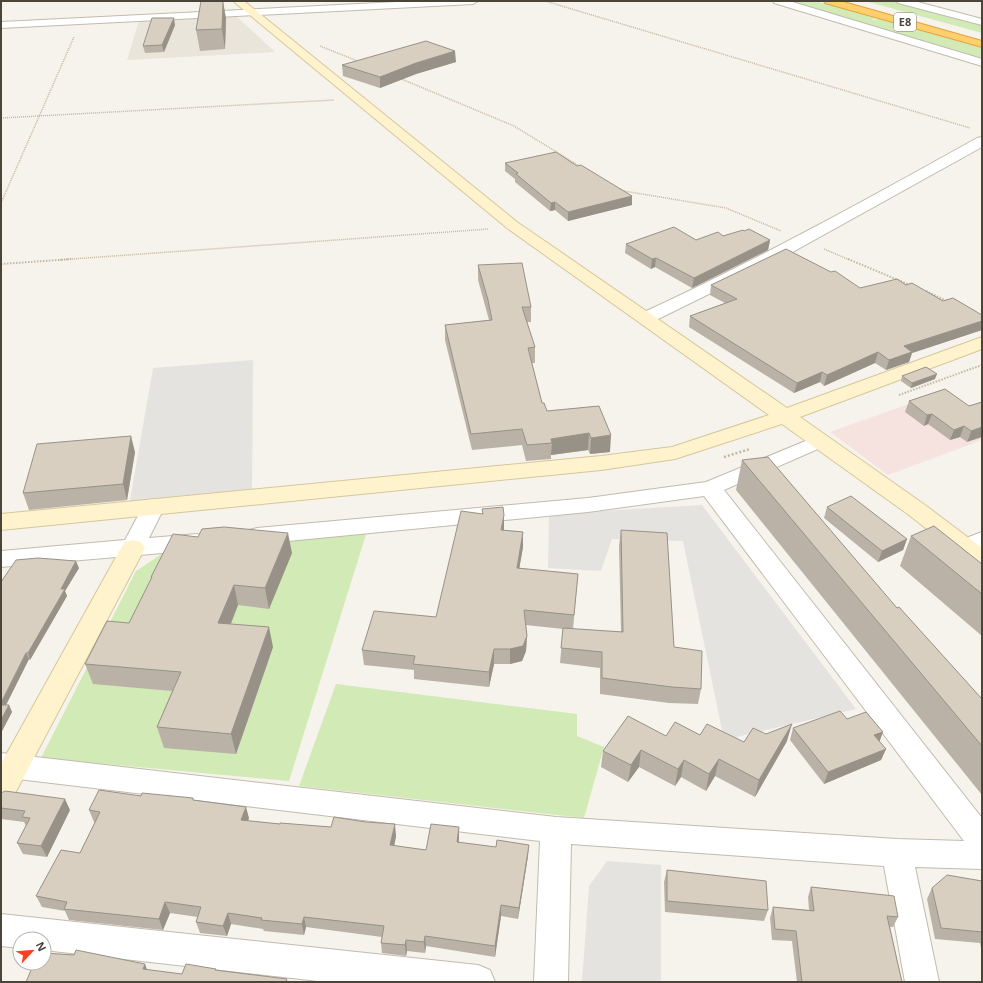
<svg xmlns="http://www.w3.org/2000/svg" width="983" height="983" font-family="'Open Sans',sans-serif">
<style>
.residential{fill:#eae5da}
.medical{fill:#f6e3e0}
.green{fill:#d2eab5}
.parking{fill:#e5e3e0}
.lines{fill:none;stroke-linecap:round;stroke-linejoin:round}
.street-casing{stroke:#c2bbae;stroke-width:2}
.secondary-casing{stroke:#d6c79b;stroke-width:2}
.highway-casing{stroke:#e0a43c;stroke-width:2}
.path-far2{stroke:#c4b79f;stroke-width:1.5;stroke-dasharray:1 1;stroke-linecap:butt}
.path-far1{stroke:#c4b79f;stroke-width:2;stroke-dasharray:1.5 1.5;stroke-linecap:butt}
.path{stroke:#c4b79f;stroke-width:2.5;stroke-dasharray:2 2;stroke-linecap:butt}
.street{fill:#fff;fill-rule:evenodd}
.secondary{fill:#fff3cd;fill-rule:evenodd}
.highway{fill:#ffcf6e;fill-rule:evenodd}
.wall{fill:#bab2a6}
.shaded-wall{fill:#979187}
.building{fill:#d8cfc1;stroke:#979187}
.labels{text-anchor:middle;stroke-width:3.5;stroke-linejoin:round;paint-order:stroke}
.shield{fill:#fff;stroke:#817c74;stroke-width:1}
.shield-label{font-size:11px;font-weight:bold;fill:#4b4439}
</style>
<rect width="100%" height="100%" fill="#f6f3ec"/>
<path class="residential" d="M236,16L275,52L127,60L139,21Z"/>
<path class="medical" d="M937,394L982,425V440L888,475L830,432Z"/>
<path class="green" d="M787,1H815L875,18L872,20L880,19L982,48V58Z
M865,1H893L982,24V33Z
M368,528L289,781L41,758L136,571L172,547Z
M336,684L577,714V736L604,747L584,818L299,786Z"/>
<path class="parking" d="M253,360L252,494L129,506L153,368Z
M702,505L856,709L724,740L683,541L612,539L601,571L548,568L549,514Z
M607,861L661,865V982H582L589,886Z"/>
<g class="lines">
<defs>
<path id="street" d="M417,1H478L473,4L1,28V22Z
M773,1H789L982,59V66L774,3Z
M897,1H914L982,19V25L898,3Z
M982,137V147L780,259L652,322L646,323L640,322L637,318L640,314C755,261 866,200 977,138Z
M820,435L827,437L830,441L827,445L724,490L982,818V869L915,867L939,982H905L884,866L571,844L568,982H534L540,841L1,777V753L556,817L897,839L964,841L704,496L588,512L257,544L249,542L245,536L249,530L257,528L588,498L706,482Z
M154,499L162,501L165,506L149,538L197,534L205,536L209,542L205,548L197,550L1,567V551L125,540L146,501Z
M982,532V549L966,555L958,553L954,547L958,541Z
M1,914L478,965L490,970L495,982H327L44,950V939H20V948L1,946Z"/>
<path id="secondary" d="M233,1H244L517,222L787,408L982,337V349L800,417L925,505L982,548V568L974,566L909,515L782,424L675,459L601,470L1,530V514L601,456L672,447L769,415L507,228Z
M133,540L141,542L145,548L11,801L1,805V764L121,548L125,542Z"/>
<path id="highway" d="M824,1H840L982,41V47L825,3Z"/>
</defs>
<use href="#street" class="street-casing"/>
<use href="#secondary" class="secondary-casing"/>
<use href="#highway" class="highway-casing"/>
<path class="path-far2" d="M545,1L970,128
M320,46L360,62
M399,78L514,126L581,167
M1,118L334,100
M620,189L624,191L726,208L781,231
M1,203L74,37
M824,249L850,260
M58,260L489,229"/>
<path class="path-far1" d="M848,259L910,285
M1,264L72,259
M926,291L949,302
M899,395L982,365"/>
<path class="path" d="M724,457L750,449"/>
<use href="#street" class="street"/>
<use href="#secondary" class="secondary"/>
<use href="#highway" class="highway"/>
</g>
<path class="wall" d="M226,18L225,49L200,51L196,30Z
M175,25L164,52L145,53L143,46Z
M456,62L416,74L380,88L343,76L342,65Z
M505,163L577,166L632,196V205L568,221L555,210L550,211L515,182V179L505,171Z
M744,231L770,240L768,250L692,288L655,267L651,269L625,253L626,244L696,240L723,236Z
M478,265L531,307V322H527L535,347V363H532L542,403L547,411L599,406L610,452L590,454L588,450L551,455V459L526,461L522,445L472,450L445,340V325L489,320L478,280Z
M711,285L860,288L906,285L943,301L982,315V330L912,353L909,362L886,370L875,363L824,386L820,382L794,393L689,327L690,316L725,303L710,295Z
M902,376L935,379L911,388L901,381Z
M909,401L969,406L982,402L967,442L960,437L950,440L928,424L924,426L905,412Z
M135,452L127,500L29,510L23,493Z
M742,460L897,608L982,699V795L736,490Z
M827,507L907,539L903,550L878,562L824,518Z
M482,509L504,530L523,532V547L519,568L578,574L573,629L621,632L619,546L621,530L674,647L701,689L698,704L669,703L600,694V668L560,663L563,629L526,625L527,636L526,651L522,661L510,664H494L489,687L414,679V670L364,665L362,650L436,617L483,514Z
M911,536L982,564V636L900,566Z
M198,537L292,553L269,609L238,605L231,624L273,647L236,754L164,748L157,727L172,691L93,684L85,664L129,623L151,579V577Z
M79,568L65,591L67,596L30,660L29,659L6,705H9L12,712L2,731H1V582Z
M847,719L883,732L879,741L886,749L881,760L824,784L790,740L793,728Z
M766,734L787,741L755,797L715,776L706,791L681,777L675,786L639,767L628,782L601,767L603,751L666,736L700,735L744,742Z
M1,793L70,810L47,857L23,854L17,843L26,826L24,822L1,819Z
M141,796L194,800L249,818L248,821L396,836L394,846L426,850L459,827V842L528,856L518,919L501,916L495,957L426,946L425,953L407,951L406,956L382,953L381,943L382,937L306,927L304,935L264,931L263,929L231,924L227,936L200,933L196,922L198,917L170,913L163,930L69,920L65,911L42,907L36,896L80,853L95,822H94L89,810Z
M667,870L768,910L764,921L665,912L664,882Z
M982,881V948H981L980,943L935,939L927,899L932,888Z
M811,887L898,917L893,927H890L902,982H797L792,941L772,940L770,918L773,907L809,910L808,897Z"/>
<path class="shaded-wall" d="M223,1L226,18L225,49L222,29Z
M174,18L175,25L164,52L162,45Z
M455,51L456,62L416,74L380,88V77L416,63Z
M632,196V205L568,221V212Z
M555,202V210L550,211L551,203Z
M770,240L768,250L692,288L694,278Z
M656,258L655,267L651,269L652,259Z
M982,321V330L912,353L909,362L886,370L889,360L904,346Z
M878,352L875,363L824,386L827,375Z
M822,372L820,382L794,393L797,383Z
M937,374L935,379L911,388L912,383Z
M932,414L928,424L924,426L927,415Z
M964,426L960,437L950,440L954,430Z
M982,427V437L967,442L971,431Z
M589,433L588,450L551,455L552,443L551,439Z
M611,435L610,452L590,454L591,438Z
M131,436L135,452L127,500L123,484Z
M504,515V530L501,545V530Z
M523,532V547L517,582V568Z
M288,533L292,553L269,609L265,588Z
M907,539L903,550L878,562L882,551Z
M76,561L79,568L65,591L67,596L30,660L28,653L61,589Z
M234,585L238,605L223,643L218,623Z
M269,627L273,647L236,754L231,734Z
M527,636L526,651L522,661L510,664V649Z
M494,649V664L489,687V672Z
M26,653L29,659L3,711L1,707V703Z
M9,705L12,712L2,731L1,729V720Z
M792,724L787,741L755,797L759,780Z
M883,732L879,743L874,735Z
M886,749L881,760L824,784L828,772Z
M641,750L639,767L628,782L631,765Z
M719,759L715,776L706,791L709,774Z
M684,760L681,777L675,786L678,769Z
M65,799L70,810L47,857L41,846Z
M246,807L249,818L244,831L241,820Z
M395,824L396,836L392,857L390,845Z
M459,827V838L457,853V842Z
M529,845L528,856L518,919L519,908Z
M165,902L170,913L163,930L159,919Z
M501,905V916L495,957V946Z
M228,913L231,924L227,936L223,926Z
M304,917L306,927L304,935L302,924Z
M425,936L426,946L425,953L424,942Z
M406,940L407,951L406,956L405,945Z
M145,964L149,975L143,969Z"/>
<path class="building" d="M201,1H223L222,29L196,30Z
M152,18H174L162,45L143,46Z
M426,41L455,51L416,63L380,77L342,65Z
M556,152L577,166L581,165L632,196L568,212L555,202L551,203L516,174L518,173L505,163Z
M674,227L696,240L718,232L723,236L743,230L744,231L749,229L770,240L694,278L656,258L652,259L626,244Z
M786,249L831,272L835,271L860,288L897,279L906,285L912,283L943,301L953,298L982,315V321L904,346L912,352L889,360L878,352L827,375L822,372L797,383L690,316L737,299L711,285Z
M522,263L531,307H522L535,347L528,348L542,403H544L547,411L599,406L611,435L591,438L589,433L551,439L552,443L527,445L522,429L471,434L445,325L492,320L488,300L478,265Z
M926,367L937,374L912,383L902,376Z
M945,389L969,406L982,402V427L971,431L964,426L954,430L932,414L927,415L909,401Z
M131,436L123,484L23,493L37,444Z
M768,457L897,608L899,607L982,699V746L742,460Z
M851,496L907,539L882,551L827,507Z
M503,507L504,515L501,530L523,532L517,568L578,574L574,615L524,610L527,636L523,646L510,649H494L489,672L413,664L415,656L362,650L374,611L436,617L461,511L483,514L482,509Z
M934,526L982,564V594L911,536Z
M224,527L288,533L265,588L234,585L218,623L269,627L231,734L157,727L181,672L85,664L107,621L129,623L152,577H151L173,534L198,537L202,529Z
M621,530L667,533L674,647L702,651L701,689L672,687L602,678V652L561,648L563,628L623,632Z
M38,558L76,561L61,589H65L28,653H26L1,703V582L16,560Z
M1,705H9L1,720Z
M840,711L847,719L866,712L883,732L874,735L886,749L828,772L793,728Z
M628,716L666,736L675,722L700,735L707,724L744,742L753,728L766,734L792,724L759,780L719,759L709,774L684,760L678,769L641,750L631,765L603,751Z
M99,790L141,796L142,793L193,798V800L246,807L241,820L280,824V823L331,827L334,817L366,822L395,824L390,845L426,850L431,824L459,827L457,842L496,847L497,840L529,845L519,908L501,905L495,946L425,936L424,942L406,940L405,945L381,943L384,926L304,917L302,924L261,920L262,918L228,913L223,926L196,922L201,907L165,902L159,919L64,909L67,902L36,896L61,850L80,853L100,812L89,810Z
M5,791L65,799L41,846L17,843L30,818L22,817L25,811L1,808V793Z
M667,870L766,881L768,910L667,901Z
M947,875L982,881V932L941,928L932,888Z
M811,887L894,896L898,917L887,916L902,982H802L796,931L775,929L773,907L814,911Z
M76,950L145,964L143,969L182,974L186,964L216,969L215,970L287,979L286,982H26L34,963H44V953L74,955Z"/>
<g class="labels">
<rect class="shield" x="894" y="13" width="22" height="18" rx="3"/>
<g class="shield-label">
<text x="905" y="26">E8</text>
</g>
</g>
<rect width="983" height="983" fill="none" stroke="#4b4439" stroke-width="4"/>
<g transform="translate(32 951) rotate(64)"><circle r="19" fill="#ffffff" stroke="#b7b4b0"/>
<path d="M0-3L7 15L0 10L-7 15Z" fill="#fc3f1d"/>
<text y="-6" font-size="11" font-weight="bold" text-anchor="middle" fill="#4b4439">N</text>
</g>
</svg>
